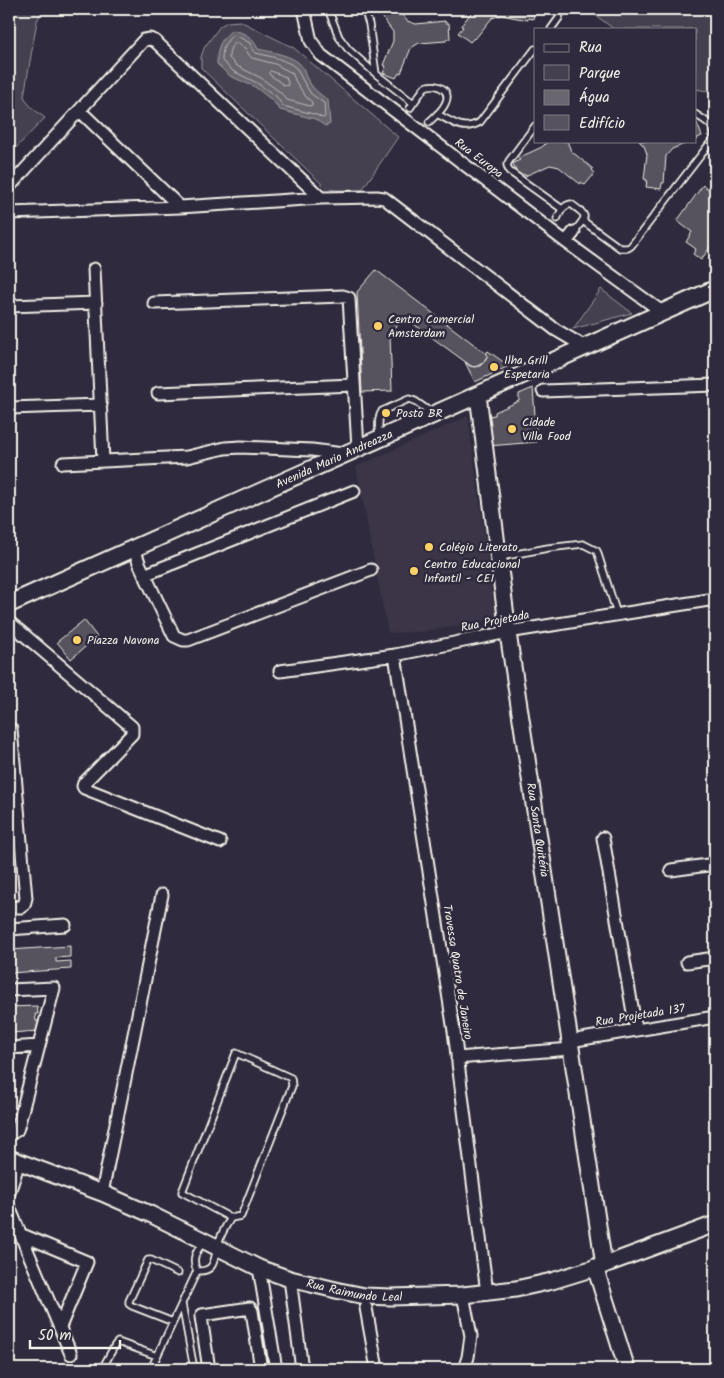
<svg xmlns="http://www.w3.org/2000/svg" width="724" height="1378" font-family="Kalam,sans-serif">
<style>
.built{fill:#3b3647}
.green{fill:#454050;stroke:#9c989c}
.water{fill:#6a6670;stroke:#a19ea0}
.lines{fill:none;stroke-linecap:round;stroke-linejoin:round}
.shore{stroke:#bdb9b8;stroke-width:1}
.stream{stroke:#a19ea0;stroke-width:4}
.building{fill:#56525f;stroke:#f4f1e8}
.service-casing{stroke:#f4f1e8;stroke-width:9}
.minor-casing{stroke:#f4f1e8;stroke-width:15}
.tertiary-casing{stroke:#f4f1e8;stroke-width:19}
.secondary-casing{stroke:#f4f1e8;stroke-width:20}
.service{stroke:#2f2a3d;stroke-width:5.5}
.minor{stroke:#2f2a3d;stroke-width:11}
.tertiary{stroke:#2f2a3d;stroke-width:15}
.secondary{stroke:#2f2a3d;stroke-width:16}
.poi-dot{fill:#ffd166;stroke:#2f2a3d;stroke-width:2}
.labels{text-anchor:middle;stroke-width:5;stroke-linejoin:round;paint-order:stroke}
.street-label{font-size:12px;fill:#f4f1e8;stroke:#2f2a3d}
.poi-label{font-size:12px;fill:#f4f1e8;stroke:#2f2a3d;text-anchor:start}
</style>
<rect width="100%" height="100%" fill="#2f2a3d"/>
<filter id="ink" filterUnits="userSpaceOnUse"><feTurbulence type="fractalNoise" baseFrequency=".02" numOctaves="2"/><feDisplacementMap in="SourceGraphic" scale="10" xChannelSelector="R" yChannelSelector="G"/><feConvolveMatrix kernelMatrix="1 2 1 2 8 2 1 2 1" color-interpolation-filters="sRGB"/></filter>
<g filter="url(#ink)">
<path class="built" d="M468,416L496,619L470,624L419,632L388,633L356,467Z"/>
<path class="green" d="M9,9H43L37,21L24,96C28,106 36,111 45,118L9,155Z
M587,9H715V92L695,89V29H614Z
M240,21L294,48L398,137L362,190H334L326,188L201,68V57L204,48L220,26L227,22Z
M601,289L632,313L573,329Z"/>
<path class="water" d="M232,30C245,33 252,36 258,49C271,52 293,55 302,66C304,69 305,74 306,77C312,88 318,93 328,100L330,124L325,126L315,119L280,110L273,101L255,87L230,76L217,64C217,48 219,41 232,30Z"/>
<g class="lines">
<path class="shore" d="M232,36L239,37L250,43L253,51L256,53L277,58L291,64L297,69L302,79L311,94L324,103L325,117L322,118L317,115L283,106L276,96L257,83L233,71L222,61C222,50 224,43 232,36Z
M236,43L245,48L249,55L252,58L275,64L292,73L296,82L306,97L312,102V105L310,106L287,100L280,92L261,78L237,66L229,58C229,52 230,45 236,43Z
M271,71L286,77L288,83V85L285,86L270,75L269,73Z"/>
<path class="stream" d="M9,30L11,9"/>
</g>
<path class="building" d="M376,9H398L407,21L416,24L445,21V23H449L450,39H446V41L419,43L411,48L401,73H399L396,78L383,73L386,66L383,65L393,41V32Z
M474,9H535L533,19L528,18V20L501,15L492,18L475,39L474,38L470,42L458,33L463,27L461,26Z
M696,121L702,136L697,138L698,139L695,140Z
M548,141H567L571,151L593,169L592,170L595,173L585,185L581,182L580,184L559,167L550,165L525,176L524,174L518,177L513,163L520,160L518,158L542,147Z
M639,141H692L672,149L666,156L664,183H662L661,189L646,187L647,180L644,179L647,154L644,146Z
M703,185L715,194V240L701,260L693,254L696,249L686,242L692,232L677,221Z
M376,270L488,355L483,363L475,367L471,366L404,317L390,335L392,391L362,392L357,292Z
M488,351L509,366L475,382L465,362L470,366L475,367L480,366L483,363L488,355L486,353Z
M533,388L537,442L488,446L486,416L495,415V412L519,401V394Z
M84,620L97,637L71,659L57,642Z
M70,946V957L56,958V962L71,961V969L9,973V950Z
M37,1006L38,1014H35L36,1021H38L39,1031L9,1033V1024L13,1023L12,1020H9V1007Z"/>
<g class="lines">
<defs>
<path id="service" d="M328,9L339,37L348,49L376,74
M364,9L369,24L376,74L413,103
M551,29L559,18L561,11L560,9
M410,108L425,87C436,82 453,90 445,104C442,111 434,117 429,122
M437,114C453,122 463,132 480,122L535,49
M535,126L509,161L507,165L509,171L562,209
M557,219C560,213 563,205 571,204C589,217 587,215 574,232
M583,221L620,248H628L631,246L714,138C716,125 704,120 695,114
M379,437C379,428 377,418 382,411L409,399L415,401L432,413
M500,557L548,548L583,544L597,551L617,614
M236,1053L291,1078L292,1086L241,1216L231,1218L182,1192Z
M204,1242C196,1251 191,1259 197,1271C215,1272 214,1260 217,1247C220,1236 225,1227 231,1218
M182,1304L194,1369
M173,1322L132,1306L129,1304V1301L148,1260H151L178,1273
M102,1369L115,1345L118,1342L157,1356
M151,1369L197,1271"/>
<path id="minor" d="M304,9L311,41L321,55L566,242L662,312
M80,111L180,207
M9,187L144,40L150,39L155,41L321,198
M9,213L180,207L321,198L377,197L384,198L556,330L585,347
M566,242L574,232
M94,269L103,461
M154,303L343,296L349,298L358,448
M9,306L96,303
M543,391L715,385
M158,393L354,385
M9,408L101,405
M63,463L187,457L225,448L241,447L312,450L343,454
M134,549L140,565L174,636L183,640H188L371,570
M144,575L354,491
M9,622L132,727V734L84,783L83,786L84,788L220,842
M395,655L454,1031L487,1293
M280,671L395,655L508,632L715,599
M603,838L636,1030
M671,870L715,864
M9,907H21L24,905L26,898L11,729
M9,929L65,925
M687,962L715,958
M9,990L54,988L18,1127L17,1130L9,1135
M570,1041L715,1017
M9,1048L39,1046
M457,1058L571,1049
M9,1193L19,1162
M102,1193L162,895
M9,1207L71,1354
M20,1234L87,1262L60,1327
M259,1268L276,1369
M290,1279L302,1369
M463,1295L471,1336L468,1357L464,1369
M366,1308L377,1369
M209,1369L201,1317L202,1315L250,1308L252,1311L261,1369"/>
<g id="tertiary">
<path id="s1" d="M478,395L509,640L604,1265"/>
<path id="s2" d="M9,1158L102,1193L150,1214L259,1268L290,1279L340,1291L365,1296L391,1297L463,1295L516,1289L552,1281L604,1265L715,1224"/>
<path d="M595,1267L627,1369"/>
</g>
<g id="secondary">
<path id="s3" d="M9,604L715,289"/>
</g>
</defs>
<use href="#service" class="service-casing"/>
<use href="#minor" class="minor-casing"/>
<use href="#tertiary" class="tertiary-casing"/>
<use href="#secondary" class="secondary-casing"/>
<use href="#service" class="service"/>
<use href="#minor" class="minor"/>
<use href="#tertiary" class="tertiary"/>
<use href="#secondary" class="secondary"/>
</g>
</g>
<g class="poi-dot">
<circle cx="378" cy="326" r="5"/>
<circle cx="494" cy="367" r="5"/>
<circle cx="386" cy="413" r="5"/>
<circle cx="512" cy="429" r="5"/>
<circle cx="429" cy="547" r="5"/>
<circle cx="414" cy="571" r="5"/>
<circle cx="77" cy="640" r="5"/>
</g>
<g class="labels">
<g class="street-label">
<text transform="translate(479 158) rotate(37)" y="4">Rua Europa</text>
<text dy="4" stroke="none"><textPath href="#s3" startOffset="356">Avenida Mario Andreazza</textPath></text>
<text transform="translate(495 621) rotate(-11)" y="4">Rua Projetada</text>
<text dy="4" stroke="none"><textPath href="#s1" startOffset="439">Rua Santa Quitéria</textPath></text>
<text transform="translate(458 972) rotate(81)" y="4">Travessa Quatro de Janeiro</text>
<text transform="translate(640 1015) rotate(-9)" y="4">Rua Projetada 137</text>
<text dy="4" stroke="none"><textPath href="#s2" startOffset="372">Rua Raimundo Leal</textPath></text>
</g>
<g class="poi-label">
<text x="388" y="323">Centro Comercial<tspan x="388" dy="14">Amsterdam</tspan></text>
<text x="504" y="364">Ilha Grill<tspan x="504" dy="14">Espetaria</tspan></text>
<text x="396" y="417">Posto BR</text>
<text x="522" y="426">Cidade<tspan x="522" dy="14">Villa Food</tspan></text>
<text x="439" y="551">Colégio Literato</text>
<text x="424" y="568">Centro Educacional<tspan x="424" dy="14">Infantil - CEI</tspan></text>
<text x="87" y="644">Piazza Navona</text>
</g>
</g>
<rect width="724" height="1378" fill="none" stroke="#2f2a3d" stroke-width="30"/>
<rect x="15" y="15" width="694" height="1348" fill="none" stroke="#f4f1e8" stroke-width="2" filter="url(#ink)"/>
<rect x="534" y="28" width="162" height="115" fill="#2f2a3d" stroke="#7e7a81"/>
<rect x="544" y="44" width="25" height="8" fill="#2f2a3d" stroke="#7e7a81"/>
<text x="579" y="52" font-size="15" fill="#f4f1e8">Rua</text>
<rect x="544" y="65" width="25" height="15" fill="#454050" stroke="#7e7a81"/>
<text x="579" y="78" font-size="15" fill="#f4f1e8">Parque</text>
<rect x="544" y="90" width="25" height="15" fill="#6a6670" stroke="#7e7a81"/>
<text x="579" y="102" font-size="15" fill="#f4f1e8">Água</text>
<rect x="544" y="115" width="25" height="15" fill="#56525f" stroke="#7e7a81"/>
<text x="579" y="128" font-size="15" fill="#f4f1e8">Edifício</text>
<path d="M30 1340v8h90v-8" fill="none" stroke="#f4f1e8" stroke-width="2.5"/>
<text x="38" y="1340" font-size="15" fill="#f4f1e8" stroke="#2f2a3d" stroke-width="4" paint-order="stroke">50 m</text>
</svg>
